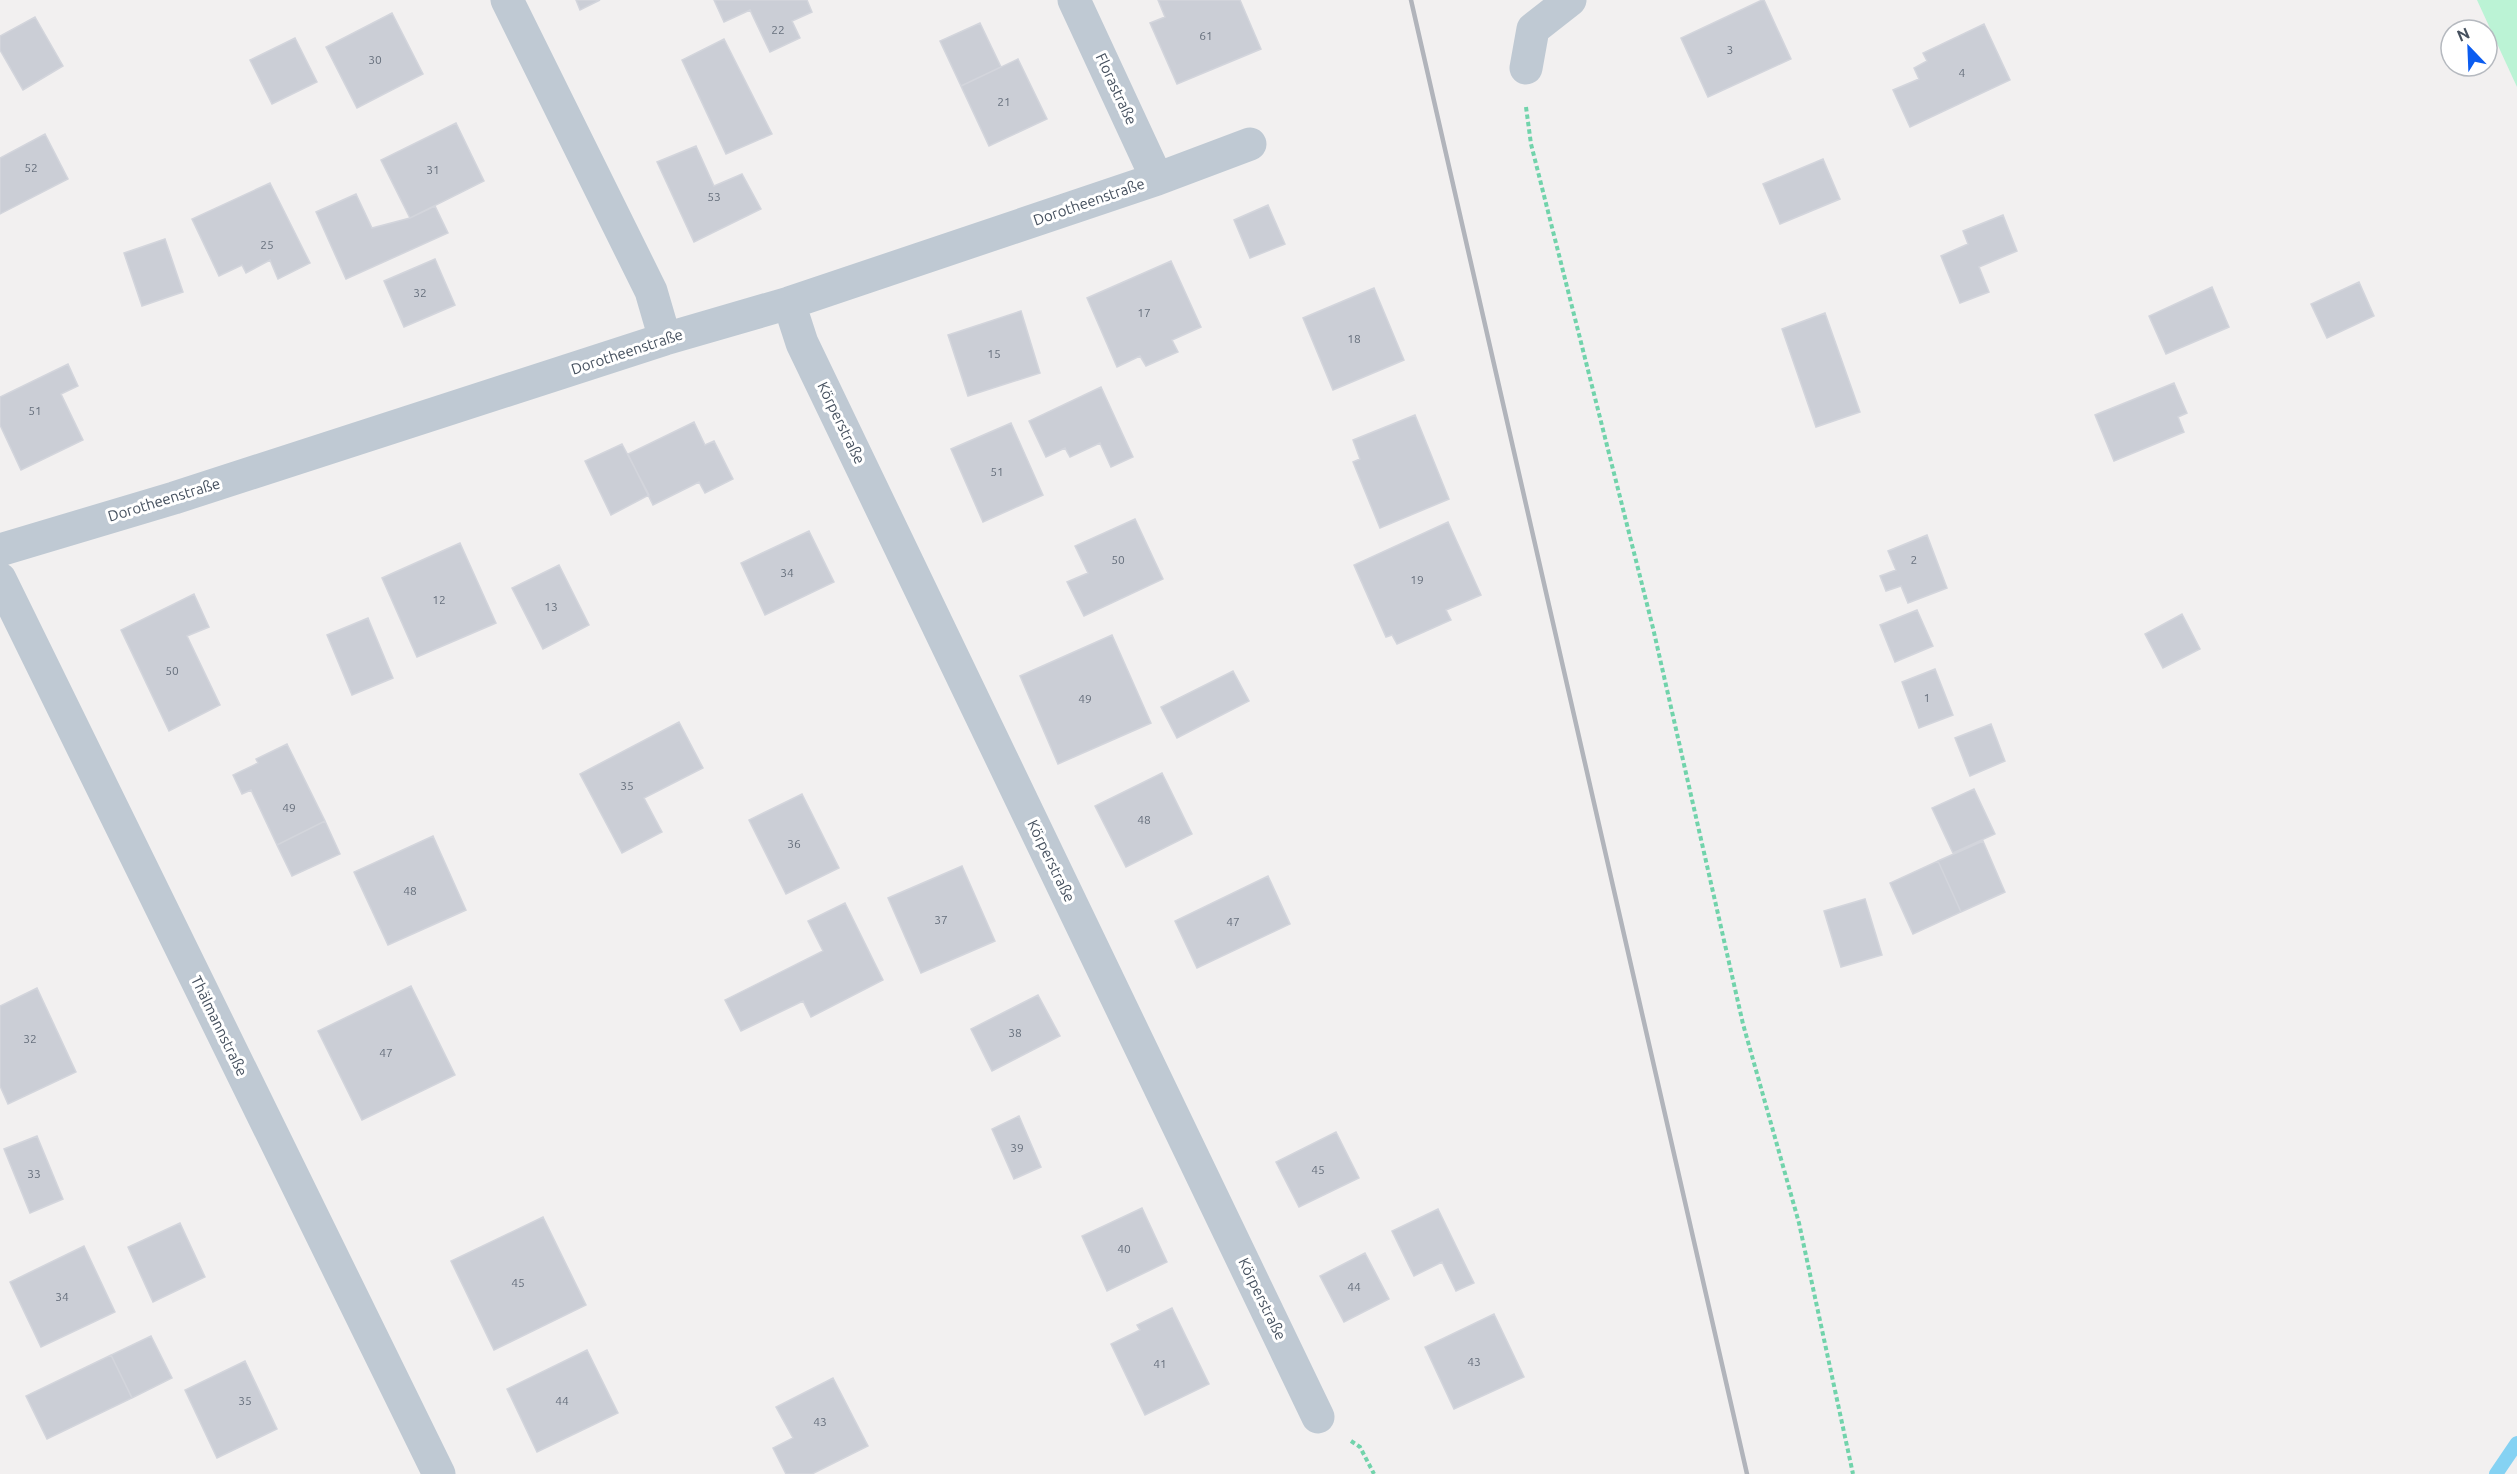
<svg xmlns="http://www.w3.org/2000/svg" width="2517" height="1474" font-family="Ubuntu,sans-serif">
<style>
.green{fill:#bbf3d5}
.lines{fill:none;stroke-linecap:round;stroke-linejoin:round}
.stream{stroke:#85d2f3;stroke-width:14}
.building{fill:#cbced6;stroke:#d3d5dc;stroke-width:1.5}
.path{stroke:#71d3ab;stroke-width:4;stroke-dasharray:4.5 3;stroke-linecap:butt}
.minor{stroke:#bfc9d3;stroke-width:33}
.rail{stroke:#b1b4bb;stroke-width:4.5}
.labels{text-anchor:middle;stroke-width:6;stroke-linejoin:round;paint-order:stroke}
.number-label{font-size:12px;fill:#67707d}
.street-label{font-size:15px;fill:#46515f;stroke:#fff}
</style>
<rect width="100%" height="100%" fill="#f2f0f0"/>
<path class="green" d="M2477,0H2517V87Z"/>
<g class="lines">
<path class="stream" d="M2496,1474L2517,1443"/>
</g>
<path class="building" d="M576,0H600L580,10Z
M714,0H807L812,12L792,21L800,38L770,52L750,10L724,22Z
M1158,0H1240L1261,49L1177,84L1150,23L1165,17Z
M1762,0H1764L1791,59L1708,97L1681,38Z
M392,13L423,74L357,108L326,47Z
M35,17L63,66L23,90L0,50V36Z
M980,23L1001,67L961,86L940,41Z
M1984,24L2010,80L1910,127L1893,90L1919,79L1914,68L1927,61L1923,53Z
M295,38L317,82L272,104L250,60Z
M724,39L772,134L726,154L682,60Z
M1018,59L1047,119L989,146L961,86Z
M456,123L484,181L410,218L381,160Z
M45,134L68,179L0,214V158Z
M696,146L714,186L742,174L761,209L694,242L657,162Z
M1823,159L1840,199L1780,224L1763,184Z
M270,183L310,263L278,279L270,260L246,273L242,265L219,276L192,219Z
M356,194L372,228L410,218L435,206L448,233L346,279L316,212Z
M1268,205L1285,244L1250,258L1234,220Z
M2003,215L2017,251L1979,267L1989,292L1960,303L1941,256L1968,244L1963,231Z
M165,239L183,292L142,306L124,253Z
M435,259L455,305L404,327L384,281Z
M1171,261L1201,327L1172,340L1178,352L1146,366L1140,356L1117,367L1087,298Z
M2359,282L2374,316L2327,338L2311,304Z
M2212,287L2229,327L2166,354L2149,316Z
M1374,288L1404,360L1333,390L1303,318Z
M1021,311L1040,373L968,396L948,335Z
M1825,313L1860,412L1816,427L1782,329Z
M68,364L78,386L61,394L83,440L21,470L0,425V397Z
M2174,383L2187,413L2178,417L2184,432L2114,461L2095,415Z
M1101,387L1133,457L1111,467L1100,443L1070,457L1065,448L1046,457L1029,421Z
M1415,415L1449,499L1380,528L1353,462L1360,459L1353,440Z
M694,422L705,445L714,441L733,479L705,493L699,482L653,505L628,454Z
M1011,423L1043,495L983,522L951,449Z
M622,444L649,495L611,515L585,461Z
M1135,519L1163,579L1084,616L1067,582L1088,573L1075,546Z
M1448,522L1481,595L1446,610L1451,620L1397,644L1392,635L1386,637L1354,565Z
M809,531L834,582L765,615L741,563Z
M1927,535L1947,588L1908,603L1901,586L1886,591L1880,576L1896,570L1888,551Z
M460,543L496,623L417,657L382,578Z
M559,565L589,625L543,649L512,588Z
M194,594L209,627L187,636L220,705L169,731L121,630Z
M1917,610L1933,646L1895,662L1880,625Z
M2182,614L2200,649L2163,668L2145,634Z
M368,618L393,678L352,695L327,635Z
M1112,635L1151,723L1058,764L1020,676Z
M1935,669L1953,715L1919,728L1902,682Z
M1233,671L1249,701L1177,738L1161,707Z
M679,722L703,768L644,798L662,832L622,853L580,774Z
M1991,724L2005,761L1970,776L1955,738Z
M287,744L325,821L277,845L251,790L242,794L233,775L258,763L256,759Z
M1162,773L1192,834L1126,867L1095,806Z
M1974,789L1995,834L1953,853L1932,808Z
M802,794L839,868L786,894L749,820Z
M325,821L340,854L292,876L277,845Z
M433,836L466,910L388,945L354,872Z
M1983,841L2005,892L1961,912L1938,861Z
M1938,861L1961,912L1913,934L1890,883Z
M962,866L995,941L921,973L888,898Z
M1268,876L1290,924L1197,968L1175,921Z
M1865,899L1882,955L1841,967L1824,911Z
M845,903L883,980L811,1017L803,1001L741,1031L725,1000L823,951L808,921Z
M411,986L455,1075L362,1120L318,1031Z
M37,988L76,1072L8,1104L0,1086V1006Z
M1038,995L1060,1036L992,1071L971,1029Z
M1019,1116L1041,1167L1014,1179L992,1129Z
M1336,1132L1359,1178L1299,1207L1276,1162Z
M37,1136L63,1199L30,1213L4,1149Z
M1142,1208L1167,1262L1107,1291L1082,1236Z
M1438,1209L1474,1283L1456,1291L1442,1262L1414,1276L1392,1231Z
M543,1217L586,1305L494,1350L451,1261Z
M180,1223L205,1277L153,1302L128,1247Z
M84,1246L115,1312L41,1347L10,1282Z
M1365,1253L1389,1299L1344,1322L1320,1276Z
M1172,1308L1209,1384L1145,1415L1111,1344L1140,1330L1137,1325Z
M1494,1314L1524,1377L1454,1409L1425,1347Z
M151,1336L172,1378L132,1398L111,1355Z
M587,1350L618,1413L537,1452L507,1389Z
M111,1355L132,1398L47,1439L26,1396Z
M245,1361L277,1429L217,1458L185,1390Z
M833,1378L868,1446L812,1474H786L773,1448L793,1438L776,1407Z"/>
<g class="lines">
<path class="path" d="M1526,107L1531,144L1653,628L1743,1024L1799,1223L1853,1474
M1351,1441L1360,1447L1374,1474"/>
<path class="minor" d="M507,0L651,291L665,339
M1074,0L1157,179
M1526,68L1533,29L1570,0
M789,303L802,343L1318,1417
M0,550L174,498L665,339L789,303L1157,179L1250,144
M0,579L439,1474"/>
<path class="rail" d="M1411,0L1747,1474"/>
</g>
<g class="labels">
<g class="number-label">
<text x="778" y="34">22</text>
<text x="1206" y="40">61</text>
<text x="1730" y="54">3</text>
<text x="375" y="64">30</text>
<text x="1962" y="77">4</text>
<text x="1004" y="106">21</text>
<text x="31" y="172">52</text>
<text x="433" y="174">31</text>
<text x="714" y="201">53</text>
<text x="267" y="249">25</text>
<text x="420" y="297">32</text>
<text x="1144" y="317">17</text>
<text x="1354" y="343">18</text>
<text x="994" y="358">15</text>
<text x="35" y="415">51</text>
<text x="997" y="476">51</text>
<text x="1118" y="564">50</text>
<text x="1914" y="564">2</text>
<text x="787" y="577">34</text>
<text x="1417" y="584">19</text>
<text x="439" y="604">12</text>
<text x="551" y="611">13</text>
<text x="172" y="675">50</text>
<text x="1927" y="702">1</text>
<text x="1085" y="703">49</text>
<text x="627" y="790">35</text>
<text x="289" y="812">49</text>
<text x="1144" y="824">48</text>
<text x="794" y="848">36</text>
<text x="410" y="895">48</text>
<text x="941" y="924">37</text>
<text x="1233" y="926">47</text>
<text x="1015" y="1037">38</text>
<text x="30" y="1043">32</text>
<text x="386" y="1057">47</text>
<text x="1017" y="1152">39</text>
<text x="1318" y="1174">45</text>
<text x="34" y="1178">33</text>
<text x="1124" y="1253">40</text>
<text x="518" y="1287">45</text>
<text x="1354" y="1291">44</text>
<text x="62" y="1301">34</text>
<text x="1474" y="1366">43</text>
<text x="1160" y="1368">41</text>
<text x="245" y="1405">35</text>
<text x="562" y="1405">44</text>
<text x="820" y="1426">43</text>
</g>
<g class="street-label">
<text transform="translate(1116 89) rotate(65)" y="5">Florastraße</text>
<text transform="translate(1089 202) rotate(-19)" y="5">Dorotheenstraße</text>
<text transform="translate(627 352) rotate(-18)" y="5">Dorotheenstraße</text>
<text transform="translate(841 423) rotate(64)" y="5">Körperstraße</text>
<text transform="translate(164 500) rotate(-17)" y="5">Dorotheenstraße</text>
<text transform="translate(1051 861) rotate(64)" y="5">Körperstraße</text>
<text transform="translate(219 1026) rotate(64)" y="5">Thälmannstraße</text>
<text transform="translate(1262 1299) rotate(64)" y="5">Körperstraße</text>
</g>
</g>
<g transform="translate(2469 48) rotate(337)"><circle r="28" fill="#ffffff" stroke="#b5b9bf" stroke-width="1.5"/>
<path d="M0-4.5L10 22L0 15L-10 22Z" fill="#0b5cf0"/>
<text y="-9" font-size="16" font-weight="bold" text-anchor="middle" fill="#46515f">N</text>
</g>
</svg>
